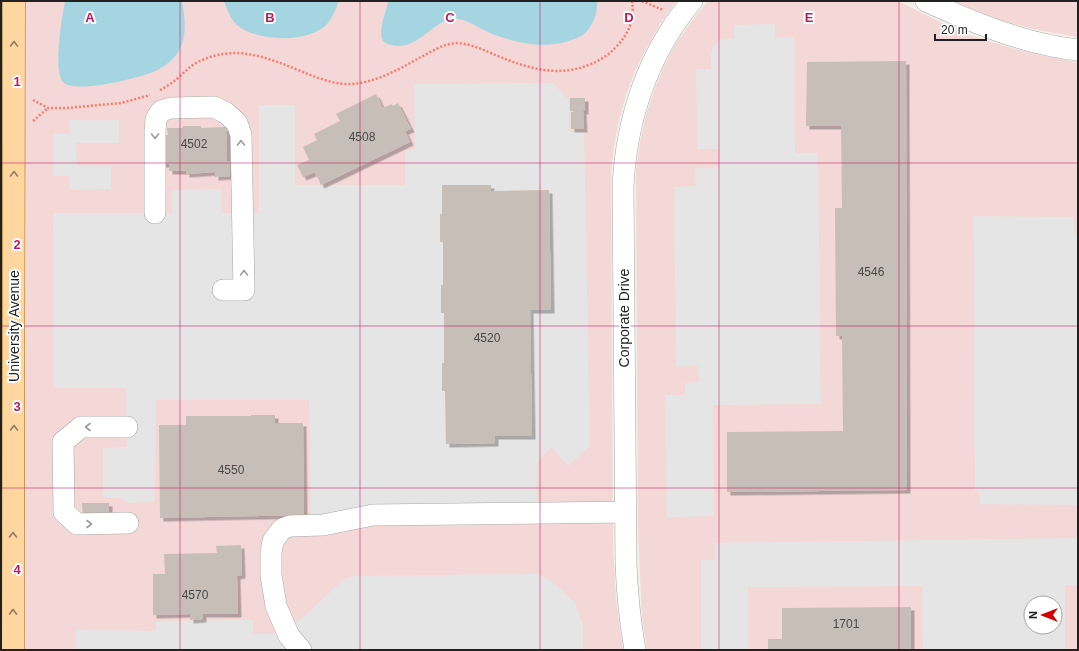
<svg xmlns="http://www.w3.org/2000/svg" width="1079" height="651" font-family="Helvetica,sans-serif">
<style>
.commercial{fill:#f3d8d7;fill-rule:evenodd}
.parking{fill:#e5e5e5;fill-rule:evenodd}
.water{fill:#a6d5e2}
.building{fill:#c7beb7;filter:url(#shadow)}
.lines{fill:none;stroke-linecap:round;stroke-linejoin:round}
.minor-casing{stroke:#a8a8a8;stroke-width:22}
.major-casing{stroke:#9f6900;stroke-width:23}
.path{stroke:#ff7a6c;stroke-width:2.5;stroke-dasharray:2 2;stroke-linecap:butt}
.minor{stroke:#fff;stroke-width:21}
.major{stroke:#ffd5a0;stroke-width:22}
.oneway{stroke:#907b60}
.oneway2{stroke:#9b9b9b}
.grid{fill:none;stroke:#c2185b;stroke-width:1;stroke-opacity:0.55}
.labels{text-anchor:middle;stroke-width:4;stroke-linejoin:round;paint-order:stroke}
.number-label{font-size:12px;fill:#4a4846}
.street-label{font-size:14px;fill:#212121;stroke:#fff}
.grid-label{font-size:13px;text-anchor:middle;font-weight:bold;fill:#c2185b;stroke:#fff;stroke-width:4;stroke-linejoin:round;paint-order:stroke}
</style>
<defs>
<filter id="shadow"><feDropShadow dx="3.5" dy="3.5" stdDeviation="0" flood-color="#0004"/></filter>
</defs>
<rect width="100%" height="100%" fill="#f2efe8"/>
<path class="commercial" d="M23,1H676L660,24L647,47L635,71L626,95L619,120L614,146L611,171L613,546L616,600L623,650H22Z
M708,1H898L936,20L969,35L1004,46L1039,55L1078,62V650H647L642,616L638,530L636,170L640,142L646,115L655,88L664,66L675,45L688,26ZM1031,603H1055V627H1031Z
M953,1H1078V37L1033,29L1000,20Z"/>
<path class="parking" d="M775,24V38L794,37L795,153H818L821,404L713,405L714,516L667,517L665,395H685V383L699,382L698,366L676,367L674,187L696,186L695,168L719,167V149H697L696,69H711V52L714,45L720,40L734,38V25Z
M553,83L569,100V132H584L590,446L568,466L551,447L537,463V514L311,526L309,400H156L154,502L128,503L121,498H103V448L127,447L126,388H54L53,213H172V190L222,189V213H259V105H295V185H405V150L415,149L414,84ZM442,185H491V191L530,310L532,436H495V443H446L445,391H442V363H444V313H441V285H443V242H440V214H442Z
M70,120H119V143H76L77,166H111V189L70,190V176H54L53,134H70Z
M974,216L1074,217L1075,236L1078,237V505L980,504L979,492L975,491Z
M1078,538V585H1065V650H923L922,586L748,587V650H701V560H714V543ZM1031,603H1055V627H1031Z
M536,574L546,578L556,585L575,603L583,625V650H76V630L156,631V621L253,620V634H271L299,621L344,579L354,576Z"/>
<path class="water" d="M65,1H182C185,16 187,35 180,49C175,59 166,65 158,70C143,77 75,95 63,82C53,72 62,16 65,1Z
M224,1H339C336,8 333,17 328,23C310,44 257,42 237,25C230,19 227,9 224,1Z
M388,1H597C598,14 592,31 579,37C550,51 517,44 488,32C479,28 468,20 458,19C434,16 420,52 392,45C390,45 386,44 384,42C376,35 387,10 388,1Z"/>
<path class="building" d="M906,61L907,490L727,492V432L843,431L842,336H836L835,208H842L841,126H806L807,62Z
M376,94L383,108L392,104L393,106L398,103L411,129L405,131L410,142L321,185L315,172L303,177L297,165L309,160L303,147L317,140L314,134L340,121L336,114Z
M570,98H585V111H570Z
M583,111L584,129H571V112Z
M183,126H201V128L227,127V161H229L230,176L215,177V172L186,174V171H169V164H160L161,135H168L167,128H183Z
M442,185H491V191L549,190L551,310H530L532,436H495V443L446,444L445,391H442V363H444V313H441V285H443V242H440V214H442Z
M251,415H275V423H303L304,515L160,518L159,425H186V416H251Z
M82,503H109V517L83,518Z
M241,545L242,575L237,576L238,614H203V619L190,620V614L153,615V574H165L164,554L217,553L216,546Z
M911,607V650H768V639H782V608Z"/>
<g class="lines">
<defs>
<path id="minor" d="M926,1C974,23 1025,44 1078,50
M155,213V132L156,119L161,111L171,108L214,107L226,113L237,123L241,135L244,290H223
M127,427H81L63,442L64,512L77,524L128,523
M301,650L289,636L276,606L271,575V553L273,541L282,529L290,526L323,525L373,515L626,512
M635,650C630,621 627,592 626,563L623,187C626,120 648,53 692,1"/>
<path id="major" d="M13,650L14,1"/>
</defs>
<use href="#minor" class="minor-casing"/>
<use href="#major" class="major-casing"/>
<path class="path" d="M642,1L663,10
M160,90C166,87 172,83 177,79C184,73 189,67 196,63C234,43 266,57 303,72C318,78 335,85 352,84C376,82 398,70 419,58C431,52 444,43 458,43C470,44 482,49 493,54C522,66 551,77 583,67C595,63 607,57 616,47C629,33 635,20 632,1
M33,100L48,108H67L121,103L150,95
M33,121L48,108"/>
<use href="#minor" class="minor"/>
<use href="#major" class="major"/>
</g>
<defs><path id="oneway-chevron" d="M-2-3.5L2.5 0L-2 3.5" fill="none" stroke-width="1.6" stroke-linecap="round" stroke-linejoin="round"/></defs>
<g class="oneway">
<use href="#oneway-chevron" transform="translate(14 44) rotate(-90)"/>
<use href="#oneway-chevron" transform="translate(14 174) rotate(-90)"/>
<use href="#oneway-chevron" transform="translate(14 428) rotate(-90)"/>
<use href="#oneway-chevron" transform="translate(13 535) rotate(-90)"/>
<use href="#oneway-chevron" transform="translate(13 612) rotate(-90)"/>
</g>
<g class="oneway2">
<use href="#oneway-chevron" transform="translate(155 136) rotate(90)"/>
<use href="#oneway-chevron" transform="translate(241 143) rotate(-91)"/>
<use href="#oneway-chevron" transform="translate(244 273) rotate(-91)"/>
<use href="#oneway-chevron" transform="translate(88 427) rotate(180)"/>
<use href="#oneway-chevron" transform="translate(89 524)"/>
</g>
<path class="grid" d="M180,1V650M360,1V650M540,1V650M719,1V650M899,1V650M1,163H1078M1,326H1078M1,488H1078"/>
<g class="labels">
<g class="number-label">
<text x="362" y="141">4508</text>
<text x="194" y="148">4502</text>
<text x="871" y="276">4546</text>
<text x="487" y="342">4520</text>
<text x="231" y="474">4550</text>
<text x="195" y="599">4570</text>
<text x="846" y="628">1701</text>
</g>
<g class="street-label">
<text transform="translate(624 318) rotate(-90)" y="5">Corporate Drive</text>
<text transform="translate(14 326) rotate(-90)" y="5">University Avenue</text>
</g>
</g>
<g class="grid-label">
<text x="90" y="22">A</text>
<text x="270" y="22">B</text>
<text x="450" y="22">C</text>
<text x="629" y="22">D</text>
<text x="809" y="22">E</text>
<text x="17" y="86">1</text>
<text x="17" y="249">2</text>
<text x="17" y="411">3</text>
<text x="17" y="574">4</text>
</g>
<rect width="1079" height="651" fill="none" stroke="#212121" stroke-width="4"/>
<g transform="translate(1043 615) rotate(270)"><circle r="19" fill="#ffffff" stroke="#a6a6a6"/>
<path d="M0-3L7 15L0 10L-7 15Z" fill="#d30002"/>
<text y="-6" font-size="11" font-weight="bold" text-anchor="middle" fill="#212121">N</text>
</g>
<path d="M935 34v6h51v-6" fill="none" stroke="#212121" stroke-width="2"/>
<text x="941" y="34" font-size="12" fill="#212121" stroke="#ffffff" stroke-width="3" paint-order="stroke">20 m</text>
</svg>
